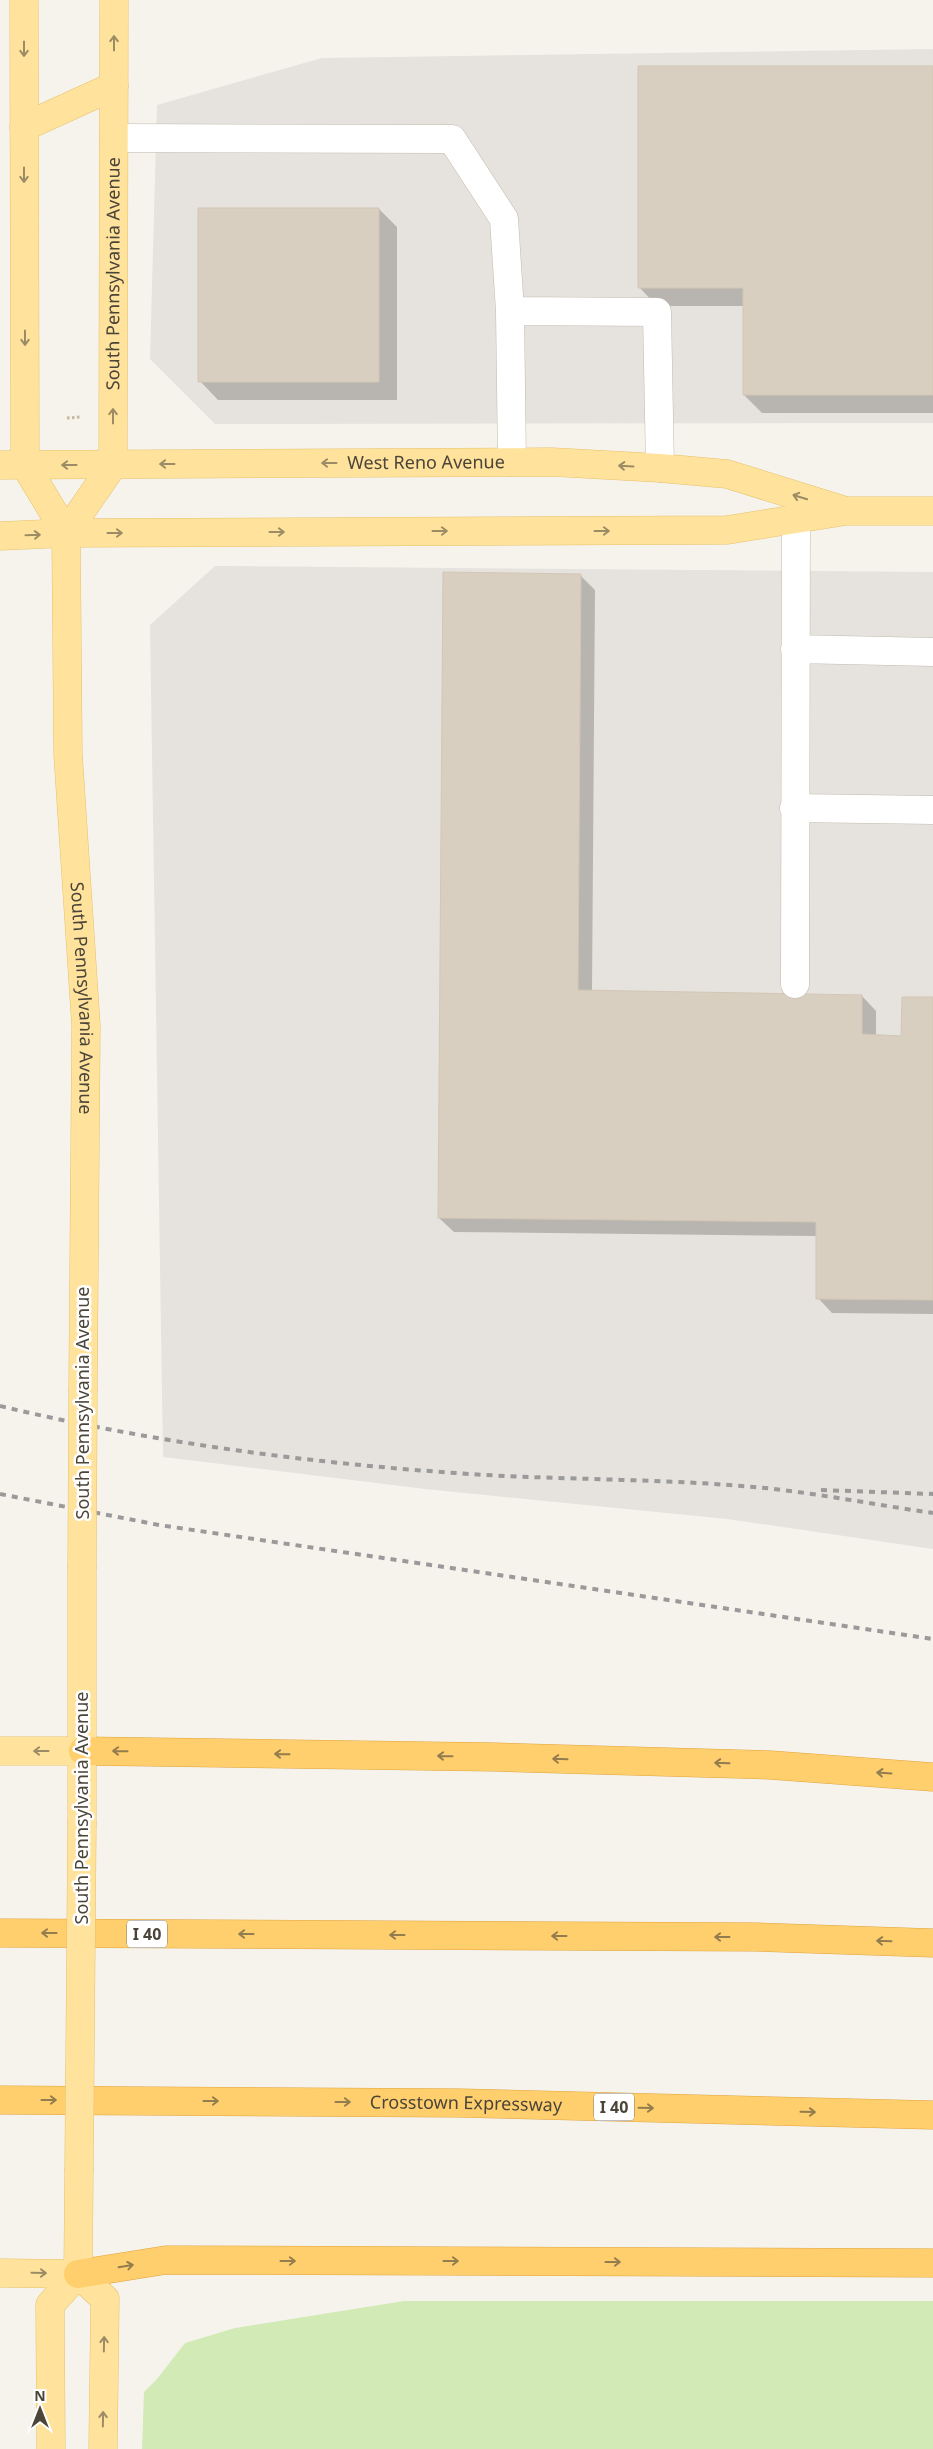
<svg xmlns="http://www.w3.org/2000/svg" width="933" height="2449" font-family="'Noto Sans',sans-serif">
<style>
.industrial{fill:#e6e2dd}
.green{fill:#d2eab5}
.shadow{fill:#0003}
.building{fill:#d8cfc1;stroke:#d3c7b4}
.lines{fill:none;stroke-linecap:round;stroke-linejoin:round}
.minor-casing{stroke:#c2bbae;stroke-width:29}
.major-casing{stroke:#e6c16a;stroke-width:29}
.highway-casing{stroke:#e0a43c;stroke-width:29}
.path{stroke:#c4b79f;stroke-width:3;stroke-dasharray:2.5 2.5;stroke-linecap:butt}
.minor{stroke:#fff;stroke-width:28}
.major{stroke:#ffe39c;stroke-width:28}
.highway{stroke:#ffcf6e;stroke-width:28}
.rail{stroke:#9a9a9a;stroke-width:4;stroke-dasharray:6 6;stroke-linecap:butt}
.major-bridge-casing{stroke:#e6c16a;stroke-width:29;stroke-linecap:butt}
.major-bridge{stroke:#ffe39c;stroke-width:28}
.oneway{stroke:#9c8c66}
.oneway2{stroke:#937c4e}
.labels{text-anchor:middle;stroke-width:5;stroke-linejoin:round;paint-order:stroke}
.shield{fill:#fff;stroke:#817c74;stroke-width:1}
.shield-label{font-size:16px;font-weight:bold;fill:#4b4439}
.street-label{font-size:18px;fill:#4b4439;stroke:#fff}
</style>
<rect width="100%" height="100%" fill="#f6f3ec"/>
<path class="industrial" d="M933,49V423L215,424L150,359L157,105L322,58Z
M215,566L933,572V1549L727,1519L425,1489L163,1457L150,625Z"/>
<path class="green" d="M404,2301H933V2449H142L144,2392L157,2379L185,2343L235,2328Z"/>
<path class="shadow" d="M933,68V413H762L744,395V306H657L639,287Z
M379,209L397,227V400H218L200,381Z
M580,575L595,590L592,991L862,996L876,1011V1036L902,1037L933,998V1314L832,1313L818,1298V1236L454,1232L439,1218Z"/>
<path class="building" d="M638,66H933V395H743V288H638Z
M198,208H379V382H198Z
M443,572L581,574L578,990L862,995V1034L901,1036L902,997H933V1300L816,1299V1222L438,1218Z"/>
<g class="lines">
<defs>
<path id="minor" d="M114,138L452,139L504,219L510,311
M512,462L510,311L657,312L660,468
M795,649L933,652
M794,808L933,810
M795,984L796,519"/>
<g id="major">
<path id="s1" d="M24,0L25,465L66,533L68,754L86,1026L83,1388"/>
<path d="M24,127L114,86"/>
<path id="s2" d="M0,465L552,462L660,468L727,474L840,509"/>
<path id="s3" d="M66,533L113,465L114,0"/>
<path d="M0,536L66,533L727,530L846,511H933"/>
<path d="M0,1751H83"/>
<path d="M82,1822V1569"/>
<path d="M0,2273L78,2274"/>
<path d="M78,2274L105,2299L103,2449"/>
<path d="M51,2449L50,2305L78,2274L79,2171"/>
</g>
<g id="highway">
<path d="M83,1751L494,1757L770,1765L933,1777"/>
<path d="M0,1933L757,1937L933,1943"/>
<path id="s4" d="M0,2100L460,2103L933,2115"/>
<path d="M78,2274L166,2260L933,2263"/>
</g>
</defs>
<use href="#minor" class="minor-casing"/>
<use href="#major" class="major-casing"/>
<use href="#highway" class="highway-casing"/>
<path class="path" d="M67,418L81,417"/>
<use href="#minor" class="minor"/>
<use href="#major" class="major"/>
<use href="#highway" class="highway"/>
<path class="rail" d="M0,1406C159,1444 323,1465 486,1475C579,1480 672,1479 765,1488C821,1494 877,1505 933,1513
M821,1490L933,1494
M0,1494L159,1525L933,1639"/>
<defs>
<path id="major-bridge" d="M82,1569L83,1388
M79,2171L82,1822"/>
</defs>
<use href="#major-bridge" class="major-bridge-casing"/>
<use href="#major-bridge" class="major-bridge"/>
</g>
<defs><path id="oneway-shaft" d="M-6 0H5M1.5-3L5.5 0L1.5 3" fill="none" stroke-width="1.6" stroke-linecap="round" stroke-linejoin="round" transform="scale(1.25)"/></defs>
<g class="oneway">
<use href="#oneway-shaft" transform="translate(114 43) rotate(-90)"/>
<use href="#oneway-shaft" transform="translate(24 49) rotate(90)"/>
<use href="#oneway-shaft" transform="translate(24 175) rotate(90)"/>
<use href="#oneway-shaft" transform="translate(25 338) rotate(90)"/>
<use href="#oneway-shaft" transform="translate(113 416) rotate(-90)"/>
<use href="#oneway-shaft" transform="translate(329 463) rotate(180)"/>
<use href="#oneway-shaft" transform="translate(167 464) rotate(180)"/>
<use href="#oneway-shaft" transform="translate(69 465) rotate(180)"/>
<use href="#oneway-shaft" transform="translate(626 466) rotate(-177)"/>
<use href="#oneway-shaft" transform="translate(800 497) rotate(-163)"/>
<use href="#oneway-shaft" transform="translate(440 531)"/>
<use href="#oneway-shaft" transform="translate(602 531)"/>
<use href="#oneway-shaft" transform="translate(277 532)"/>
<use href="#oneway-shaft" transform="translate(115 533)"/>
<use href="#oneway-shaft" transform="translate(33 535) rotate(-2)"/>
<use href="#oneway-shaft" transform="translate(41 1751) rotate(180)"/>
<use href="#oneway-shaft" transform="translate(39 2273) rotate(1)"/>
<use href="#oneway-shaft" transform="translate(104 2344) rotate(-89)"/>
<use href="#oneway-shaft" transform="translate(103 2419) rotate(-89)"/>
</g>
<g class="oneway2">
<use href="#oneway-shaft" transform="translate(120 1751) rotate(-179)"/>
<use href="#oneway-shaft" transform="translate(282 1754) rotate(-179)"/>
<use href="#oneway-shaft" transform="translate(445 1756) rotate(-179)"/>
<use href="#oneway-shaft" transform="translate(560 1759) rotate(-178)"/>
<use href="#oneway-shaft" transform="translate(722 1763) rotate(-178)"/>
<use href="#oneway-shaft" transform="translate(884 1773) rotate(-176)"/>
<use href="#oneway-shaft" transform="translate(49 1933) rotate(-180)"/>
<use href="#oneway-shaft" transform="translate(246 1934) rotate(-180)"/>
<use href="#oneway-shaft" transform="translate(397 1935) rotate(-180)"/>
<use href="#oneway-shaft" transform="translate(559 1936) rotate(-180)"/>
<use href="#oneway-shaft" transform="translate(722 1937) rotate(-180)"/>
<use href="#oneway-shaft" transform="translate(884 1941) rotate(-178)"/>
<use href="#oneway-shaft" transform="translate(49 2100)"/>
<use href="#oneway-shaft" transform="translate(211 2101)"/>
<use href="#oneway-shaft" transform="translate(343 2102)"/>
<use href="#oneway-shaft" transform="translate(646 2108) rotate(1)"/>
<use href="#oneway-shaft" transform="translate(808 2112) rotate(1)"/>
<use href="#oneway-shaft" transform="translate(288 2261)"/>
<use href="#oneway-shaft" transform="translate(451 2261)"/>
<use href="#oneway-shaft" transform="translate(613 2262)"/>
<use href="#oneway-shaft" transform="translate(126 2266) rotate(-9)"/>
</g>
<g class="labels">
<g class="shield">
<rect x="127" y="1920.5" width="40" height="27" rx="4"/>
<rect x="594" y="2093.5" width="40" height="27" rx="4"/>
</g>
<g class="shield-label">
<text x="147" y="1940">I 40</text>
<text x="614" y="2113">I 40</text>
</g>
<g class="street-label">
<text dy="6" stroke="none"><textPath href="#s3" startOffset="274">South Pennsylvania Avenue</textPath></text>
<text dy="6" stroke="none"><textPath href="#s2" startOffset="426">West Reno Avenue</textPath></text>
<text dy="6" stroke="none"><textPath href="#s1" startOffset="1010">South Pennsylvania Avenue</textPath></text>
<text transform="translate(83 1403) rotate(-90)" y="6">South Pennsylvania Avenue</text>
<text transform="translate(82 1808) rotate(-90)" y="6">South Pennsylvania Avenue</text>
<text dy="6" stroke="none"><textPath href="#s4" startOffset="466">Crosstown Expressway</textPath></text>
</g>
</g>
<g transform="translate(40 2409)" stroke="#ffffff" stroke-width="4" paint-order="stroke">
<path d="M0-4L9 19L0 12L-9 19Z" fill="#4b4439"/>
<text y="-8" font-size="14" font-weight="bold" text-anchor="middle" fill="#4b4439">N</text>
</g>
</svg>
